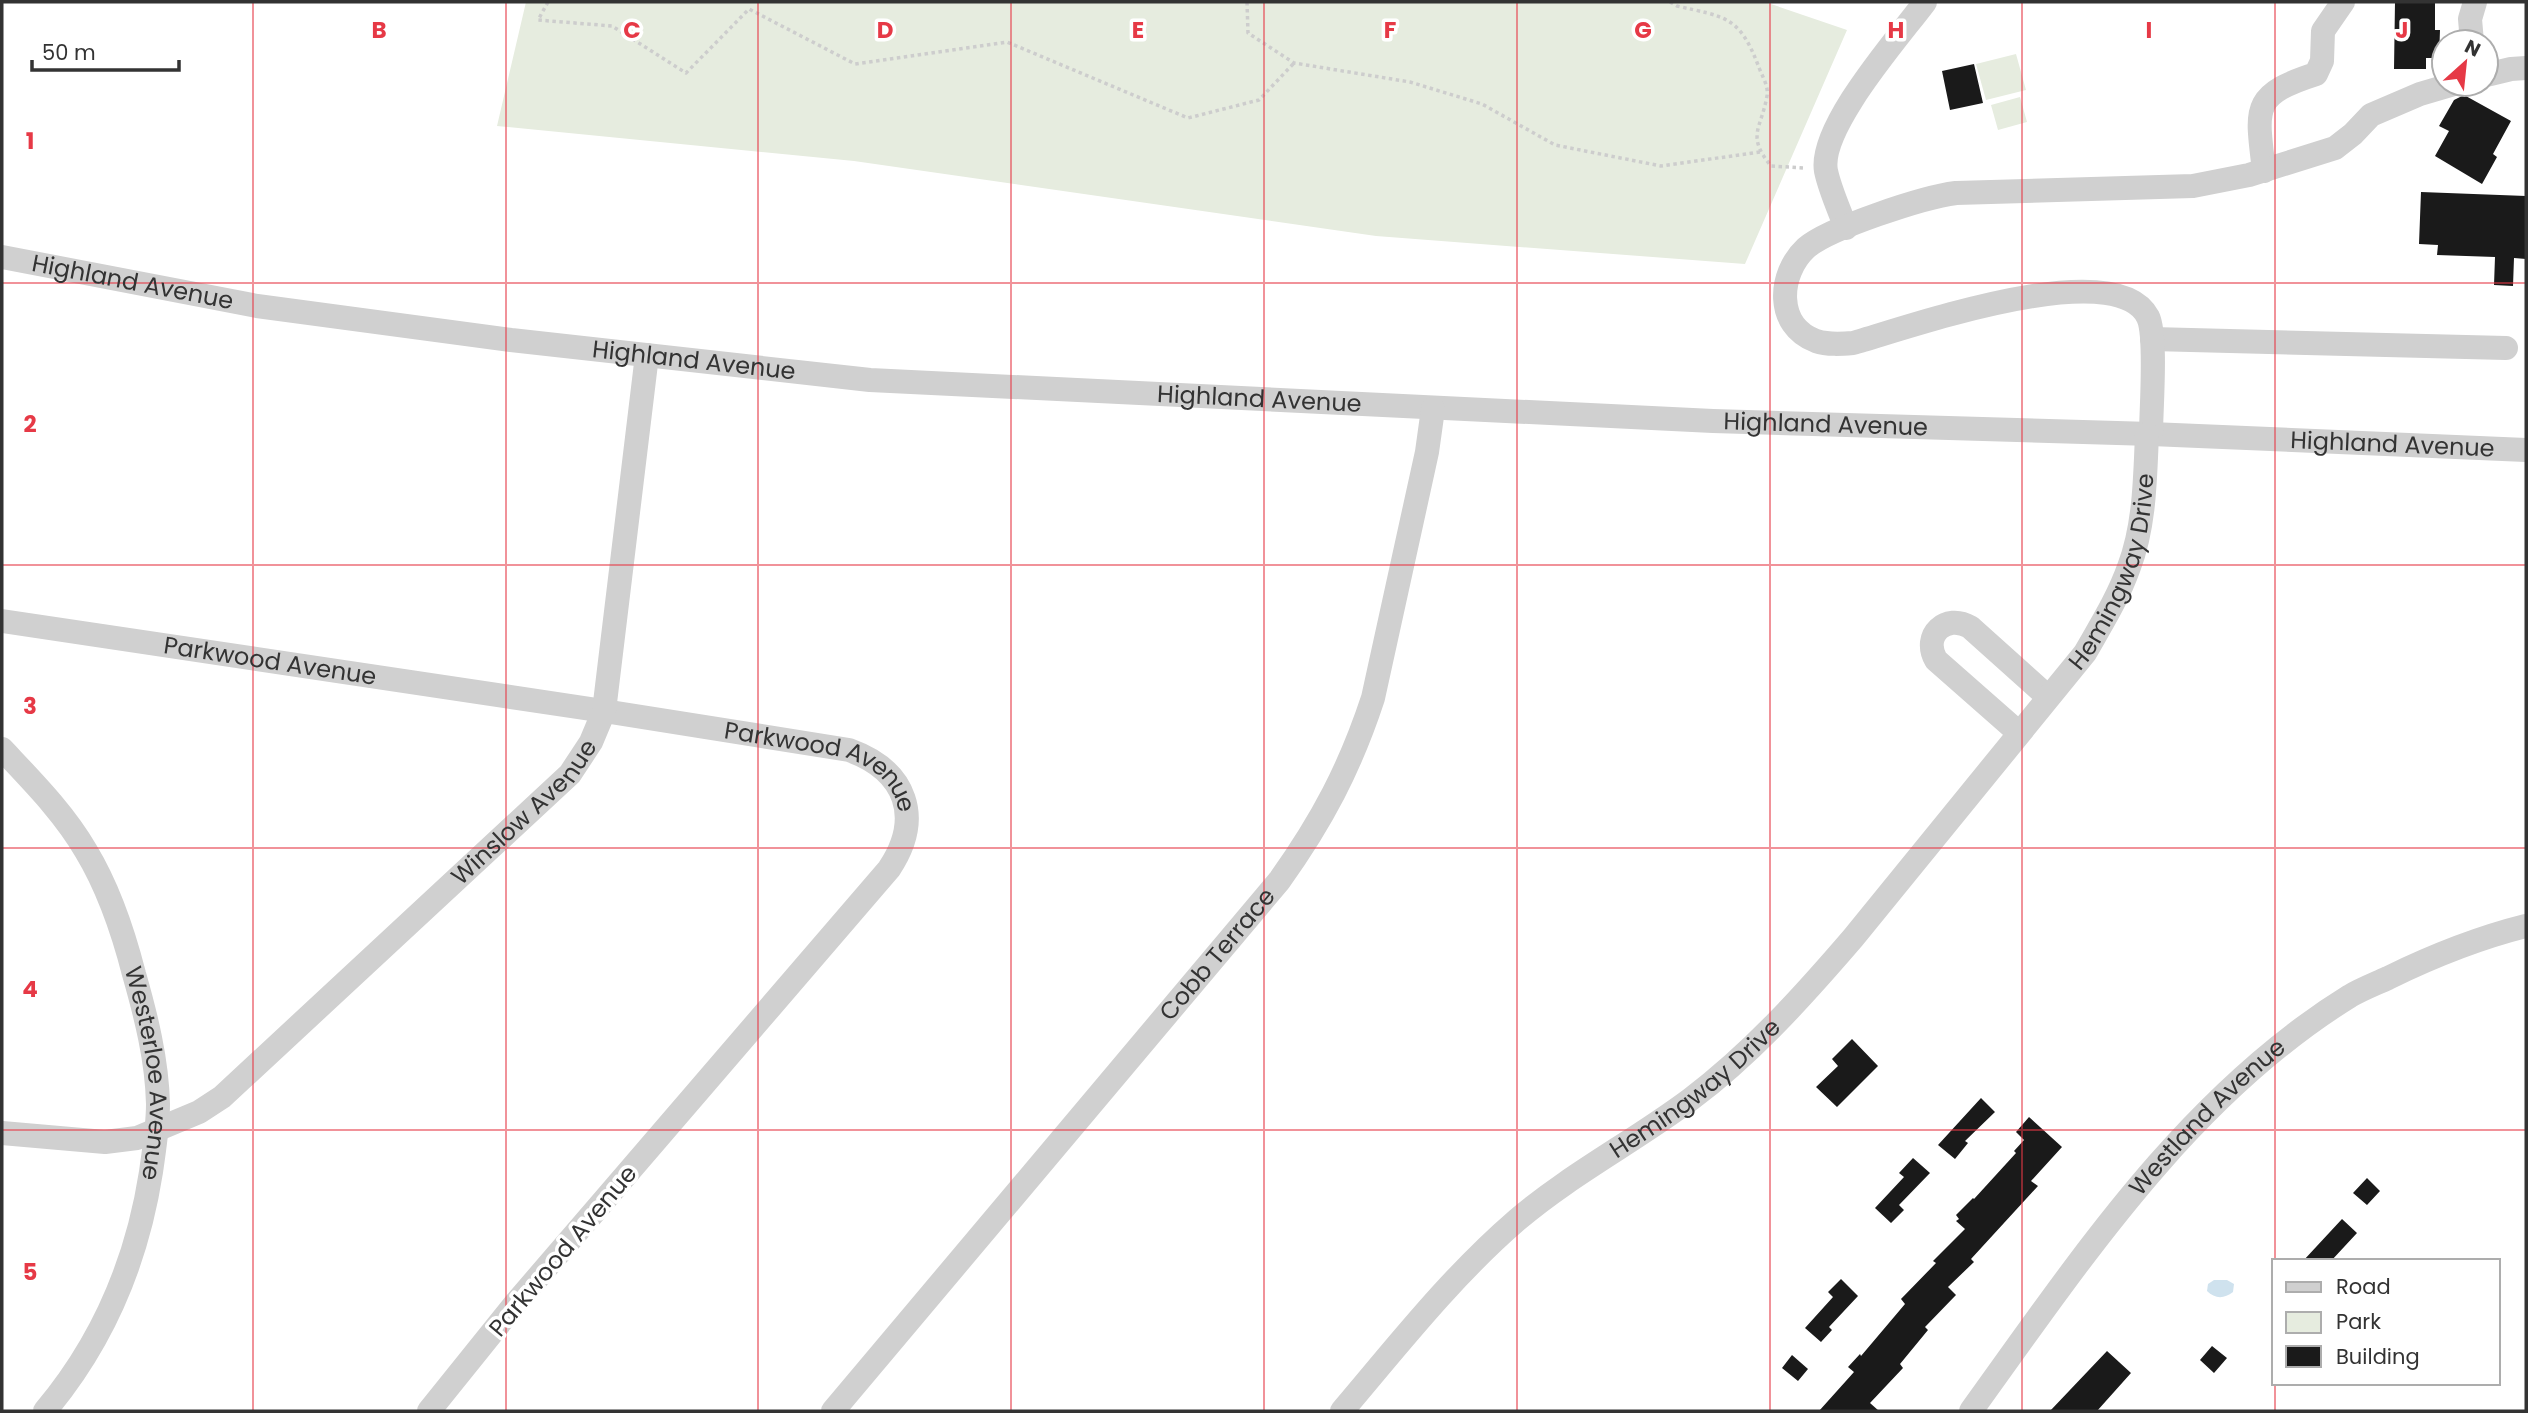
<svg xmlns="http://www.w3.org/2000/svg" width="2528" height="1413" font-family="Poppins,sans-serif">
<style>
.green{fill:#e6ecdf}
.water{fill:#cfe2ee}
.building{fill:#1a1a1a}
.lines{fill:none;stroke-linecap:round;stroke-linejoin:round}
.path{stroke:#cdcdcd;stroke-width:3.5;stroke-dasharray:3.5 3.5;stroke-linecap:butt}
.minor{stroke:#d0d0d0;stroke-width:24}
.grid{fill:none;stroke:#e63946;stroke-width:2;stroke-opacity:0.55}
.labels{text-anchor:middle;stroke-width:7;stroke-linejoin:round;paint-order:stroke}
.street-label{font-size:24px;fill:#333;stroke:#fff}
.grid-label{font-size:23px;text-anchor:middle;font-weight:bold;fill:#e63946;stroke:#fff;stroke-width:7;stroke-linejoin:round;paint-order:stroke}
</style>
<rect width="100%" height="100%" fill="#fff"/>
<path class="green" d="M526,2H1765L1847,30L1745,264L1376,236L854,161L497,126Z
M2016,54L2026,90L1986,100L1976,64Z
M2020,97L2027,122L1998,130L1991,105Z"/>
<path class="water" d="M2214,1280H2227L2234,1284L2233,1292C2224,1299 2215,1299 2207,1291L2208,1284Z"/>
<path class="building" d="M2395,2H2435V30H2440L2439,58H2426V69H2394Z
M1974,64L1983,103L1950,110L1942,71Z
M2464,95L2511,121L2493,154L2497,157L2482,184L2435,156L2449,131L2439,126L2454,100Z
M2421,192L2526,196V259L2514,258L2513,286L2494,285L2495,257L2437,255L2438,245L2419,244Z
M1852,1039L1878,1066L1837,1107L1816,1087L1838,1066L1832,1059Z
M1981,1098L1995,1112L1965,1141L1968,1143L1955,1159L1938,1145Z
M2029,1117L2062,1147L2031,1181L2038,1186L1971,1259L1974,1262L1948,1287L1956,1295L1925,1327L1928,1330L1900,1364L1903,1368L1870,1403L1879,1411H1819L1854,1372L1848,1367L1860,1354L1861,1356L1905,1304L1901,1299L1936,1263L1933,1261L1965,1229L1956,1221L1959,1219L1956,1215L1973,1198L1974,1199L2016,1153L2014,1151L2024,1140L2016,1132Z
M1913,1158L1930,1173L1899,1205L1904,1210L1891,1223L1875,1208L1904,1177L1899,1173Z
M2367,1178L2380,1191L2367,1205L2353,1193Z
M2342,1219L2357,1233L2331,1261H2303Z
M1841,1279L1858,1296L1829,1327L1832,1330L1821,1342L1805,1328L1833,1297L1828,1292Z
M2212,1346L2227,1358L2214,1373L2200,1360Z
M2107,1351L2131,1373L2097,1411H2050Z
M1792,1355L1808,1369L1798,1381L1782,1368Z"/>
<g class="lines">
<path class="path" d="M548,2L538,20L612,26L686,73L749,9L855,64L1007,42L1188,118L1259,100L1294,63
M1247,2L1248,33L1294,63L1410,82L1482,104L1555,145L1661,166L1760,152
M1670,2L1677,6C1724,17 1739,15 1758,65C1761,74 1769,86 1767,96C1761,130 1746,135 1771,166L1805,168"/>
<g class="minor">
<path d="M2472,42L2470,19L2475,2"/>
<path d="M2486,75L2511,69L2526,68"/>
<path d="M2264,171C2257,109 2250,95 2316,74L2322,61L2323,31L2343,2"/>
<path d="M1846,228C1839,209 1830,190 1826,171C1818,128 1899,37 1925,2"/>
<path id="s1" d="M2,257L257,306L511,340L870,380L1713,421L2151,434L2526,450"/>
<path d="M2152,339L2506,348"/>
<path d="M2151,434C2151,410 2157,336 2148,317C2116,253 1907,328 1853,343C1841,344 1828,345 1816,341C1775,326 1778,274 1806,248C1829,228 1924,197 1956,193L2193,186L2249,175L2335,148L2353,134L2371,115L2420,94L2454,84"/>
<path id="s2" d="M2,621L604,711L849,750C907,771 923,818 889,869L515,1304L429,1411"/>
<path d="M2019,733L1936,660C1922,635 1946,613 1970,627L2048,697"/>
<path id="s3" d="M2,749C32,781 64,813 86,851C109,889 123,931 134,974C146,1016 157,1060 158,1104C158,1127 154,1150 151,1172C137,1262 103,1342 45,1411"/>
<path id="s4" d="M2,1133L105,1142L137,1138L199,1112L222,1097L570,774L591,742L604,711L647,355"/>
<path id="s5" d="M833,1411L1279,881C1322,821 1350,768 1373,698L1427,452L1433,409"/>
<path id="s6" d="M1342,1411C1398,1345 1451,1277 1517,1220C1571,1174 1635,1141 1691,1099C1752,1053 1804,995 1853,938L2085,653C2101,625 2118,598 2129,567C2145,525 2145,478 2147,434"/>
<path id="s7" d="M1971,1411C2080,1260 2188,1096 2350,996C2362,989 2375,984 2388,978C2433,956 2478,938 2526,926"/>
</g>
</g>
<path class="grid" d="M253,2V1411M506,2V1411M758,2V1411M1011,2V1411M1264,2V1411M1517,2V1411M1770,2V1411M2022,2V1411M2275,2V1261M2,283H2526M2,565H2526M2,848H2526M2,1130H2526M2275,1383V1411"/>
<g class="labels">
<g class="street-label">
<text dy="8" stroke="none"><textPath href="#s1" startOffset="133">Highland Avenue</textPath></text>
<text dy="8" stroke="none"><textPath href="#s1" startOffset="700">Highland Avenue</textPath></text>
<text dy="8" stroke="none"><textPath href="#s1" startOffset="1267">Highland Avenue</textPath></text>
<text dy="8" stroke="none"><textPath href="#s1" startOffset="1834">Highland Avenue</textPath></text>
<text dy="8" stroke="none"><textPath href="#s1" startOffset="2401">Highland Avenue</textPath></text>
<text dy="8" stroke="none"><textPath href="#s6" startOffset="1155">Hemingway Drive</textPath></text>
<text dy="8" stroke="none"><textPath href="#s2" startOffset="271">Parkwood Avenue</textPath></text>
<text dy="8" stroke="none"><textPath href="#s2" startOffset="838">Parkwood Avenue</textPath></text>
<text dy="8" stroke="none"><textPath href="#s4" startOffset="646">Winslow Avenue</textPath></text>
<text dy="8" stroke="none"><textPath href="#s5" startOffset="597">Cobb Terrace</textPath></text>
<text dy="8" stroke="none"><textPath href="#s3" startOffset="366">Westerloe Avenue</textPath></text>
<text dy="8" stroke="none"><textPath href="#s6" startOffset="481">Hemingway Drive</textPath></text>
<text dy="8" stroke="none"><textPath href="#s7" startOffset="378">Westland Avenue</textPath></text>
<text transform="translate(563 1251) rotate(-50)" y="8">Parkwood Avenue</text>
</g>
</g>
<g class="grid-label">
<text x="379" y="38">B</text>
<text x="632" y="38">C</text>
<text x="885" y="38">D</text>
<text x="1138" y="38">E</text>
<text x="1390" y="38">F</text>
<text x="1643" y="38">G</text>
<text x="1896" y="38">H</text>
<text x="2149" y="38">I</text>
<text x="2402" y="38">J</text>
<text x="30" y="149">1</text>
<text x="30" y="432">2</text>
<text x="30" y="714">3</text>
<text x="30" y="997">4</text>
<text x="30" y="1280">5</text>
</g>
<rect width="2528" height="1413" fill="none" stroke="#333333" stroke-width="7"/>
<rect x="2272" y="1259" width="228" height="126" fill="#ffffff" stroke="#adadad" stroke-width="2"/>
<rect x="2286" y="1282" width="35" height="10" fill="#d0d0d0" stroke="#adadad" stroke-width="2"/>
<text x="2336" y="1294" font-size="21" fill="#333333">Road</text>
<rect x="2286" y="1312" width="35" height="21" fill="#e6ecdf" stroke="#adadad" stroke-width="2"/>
<text x="2336" y="1329" font-size="21" fill="#333333">Park</text>
<rect x="2286" y="1346" width="35" height="21" fill="#1a1a1a" stroke="#adadad" stroke-width="2"/>
<text x="2336" y="1364" font-size="21" fill="#333333">Building</text>
<g transform="translate(2465 63) rotate(27)"><circle r="33" fill="#ffffff" stroke="#adadad" stroke-width="2"/>
<path d="M0-5L12 26L0 18L-12 26Z" fill="#e63946"/>
<text y="-10" font-size="19" font-weight="bold" text-anchor="middle" fill="#333333">N</text>
</g>
<path d="M32 60v10h147v-10" fill="none" stroke="#333333" stroke-width="3.5"/>
<text x="42" y="60" font-size="21" fill="#333333" stroke="#ffffff" stroke-width="5" paint-order="stroke">50 m</text>
</svg>
